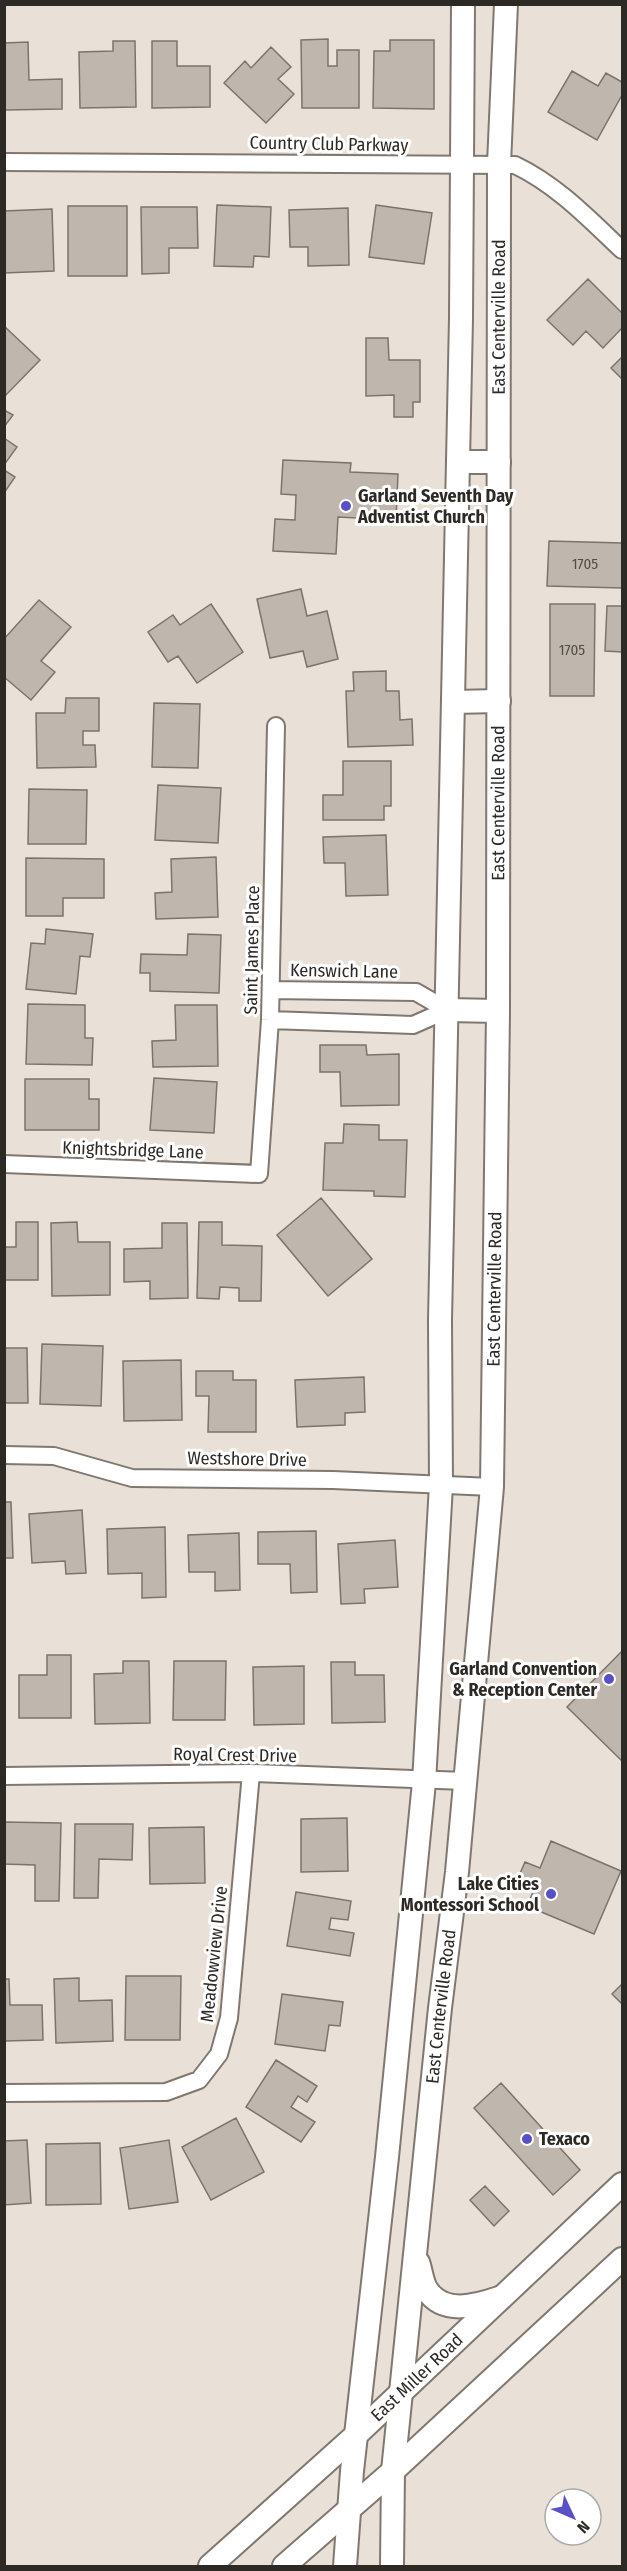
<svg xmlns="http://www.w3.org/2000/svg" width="627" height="2571" font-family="'Fira Sans Condensed',sans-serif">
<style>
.building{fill:#bfb7ae;stroke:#7c746c;stroke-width:1.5}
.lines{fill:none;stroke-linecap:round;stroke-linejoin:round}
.minor-casing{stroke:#807870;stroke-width:20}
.secondary-casing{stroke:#807870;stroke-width:26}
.minor{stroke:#fff;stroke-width:16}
.secondary{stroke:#fff;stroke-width:22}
.poi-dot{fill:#594fc7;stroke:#fff;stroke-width:2}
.labels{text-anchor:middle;stroke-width:6;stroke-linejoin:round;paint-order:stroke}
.number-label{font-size:15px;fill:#524d48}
.street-label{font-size:18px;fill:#2d2a26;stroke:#fff}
.poi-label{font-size:18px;font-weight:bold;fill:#2d2a26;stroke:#fff;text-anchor:start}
</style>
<rect width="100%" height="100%" fill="#e9e1d7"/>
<path class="building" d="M328,39V66H337V50H359V108H302L301,40Z
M390,40H434V109L373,108L374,51H390Z
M113,41H135L136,107L80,108L79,52L113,51Z
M152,41H177V66H210V107L152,108Z
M28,42L29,80L62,79V109L5,110L4,43Z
M271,47L291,67L278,79L294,94L266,123L224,83L245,61L251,68Z
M572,71L598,86L606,73L622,82V95L597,140L548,112Z
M217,205L271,207L269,257L254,256L253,267L214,266Z
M376,205L432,213L424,264L369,257Z
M68,206H127V276H68Z
M141,207H197L198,248H169V273L142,274Z
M348,208L349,265L308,266V247H290L289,210Z
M52,209L54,271L4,273V211Z
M588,279L622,313V328L603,348L586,331L573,345L547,320Z
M4,326L40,360L4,397Z
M366,338H388L389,360H420V402H413V417H394V395L366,396Z
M622,357V379L611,368Z
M4,410L13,415L4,427Z
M4,438L17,447L4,465Z
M283,460L351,463L350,472L398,474L396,520L338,517L336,554L273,551L275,519L295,520L296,495L281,494Z
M4,470L15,477L4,493Z
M549,541L622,543V588L547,586Z
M301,589L307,616L327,611L338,659L307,667L303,651L270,658L257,599Z
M39,600L71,627L41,661L55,672L31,700L4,677V639Z
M211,604L243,652L197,683L178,656L168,662L148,632L173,615L180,625Z
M550,604H595L594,696H550Z
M607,606H622V652L605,651Z
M386,671V691H399L400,720L412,719L413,745L348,747L346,691H354L353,672Z
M66,698H99V731H83V745H95L96,767L37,768L36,713H65Z
M154,703L200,704L198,768L152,767Z
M343,761H391V806H384V820H323V795H343Z
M158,785L221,788L218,843L155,840Z
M29,789L87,790L86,844H28Z
M386,835L388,895L346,896L345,863H324L323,837Z
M216,857L218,917L156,919L155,893L172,892L171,859Z
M26,858L104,859V898H63V916H26Z
M46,929L93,934L90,957L80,956L76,994L26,989L31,943L45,944Z
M188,934L221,935L219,993L150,991V973H140L141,954L187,955Z
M28,1004L85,1005V1038H93L92,1065L26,1064Z
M175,1005H217L218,1066L153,1067L152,1041L176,1040Z
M320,1045H366L367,1055L399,1054V1105L341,1106L340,1072H320Z
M154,1078L217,1082L214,1133L150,1130Z
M25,1079H89V1099H99V1130H25Z
M344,1124L379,1125V1140H407L405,1197L374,1196V1191L323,1190L325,1143H343Z
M321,1198L372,1259L328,1296L277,1235Z
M16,1222H38V1280H4V1247H16Z
M77,1222L78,1242H110V1295L52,1296L51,1223Z
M199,1222H222V1245L262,1246L261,1301H239V1288L220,1287L219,1299L197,1298Z
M162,1223H187L188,1298L150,1299V1281L124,1282V1249L162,1248Z
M42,1344L103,1346L101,1406L40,1404Z
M4,1348H27L28,1403H4Z
M181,1360L182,1420L124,1421L123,1361Z
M196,1371H233V1380H256V1432H208L209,1396H196Z
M364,1377L365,1412L345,1413V1425L297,1427L295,1380Z
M4,1502H11L13,1558H4Z
M82,1510L86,1573L66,1574L65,1561L32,1563L29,1514Z
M165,1527L166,1597L142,1598V1573L108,1574L107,1529Z
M316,1531L317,1592L291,1593L290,1564H258V1532Z
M239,1533L240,1590L215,1591V1572H189L188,1535Z
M395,1540L398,1587L364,1589L365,1603L341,1604L338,1544Z
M622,1651V1761L567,1707Z
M47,1655H71V1718H19V1675H47Z
M123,1661H149L150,1723L95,1724L94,1674L123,1673Z
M174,1661H226L225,1720H173Z
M331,1662H355V1675H384L385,1722L332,1723Z
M304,1666V1724L254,1725L253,1667Z
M347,1818L348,1871L301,1872V1819Z
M4,1822L61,1823L59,1901H35V1865L4,1864Z
M75,1824H133L132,1860L99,1859L98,1898H74Z
M204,1827L205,1883L150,1884L149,1828Z
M551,1841L621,1871L594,1934L527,1906L536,1885L518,1878L525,1862L540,1868Z
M296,1892L351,1901L348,1920L331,1918L329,1929L354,1933L350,1956L287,1946Z
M126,1976H181L180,2040H125Z
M79,1978V2001L112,2000L113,2041L56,2043L54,1979Z
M4,1979H9L10,2005H42L43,2040L4,2041Z
M622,1984V2004L612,1994Z
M282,1994L343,2002L340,2026L329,2025L325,2051L275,2044Z
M276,2060L317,2086L307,2102L298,2096L291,2107L315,2122L301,2142L246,2107Z
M501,2083L580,2170L553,2195L474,2108Z
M236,2118L264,2172L211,2200L182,2147Z
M27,2140L31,2203L4,2205V2141Z
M169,2140L178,2202L129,2209L120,2148Z
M100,2143L101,2204L46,2205V2144Z
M485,2186L509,2211L494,2226L470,2200Z"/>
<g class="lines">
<defs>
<path id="minor" d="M4,162L515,165C557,185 589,219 622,250
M270,1020L413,1025L447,1010L416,992L271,990
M4,1164L259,1174L270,1020L276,726
M4,1455L54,1456L132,1478L333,1480L492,1487
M4,1776L251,1773L465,1781
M4,2093L166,2092L199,2080L219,2054L229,2018L251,1773"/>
<g id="secondary">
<path d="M458,462H499"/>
<path d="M453,702L499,701"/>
<path d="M447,1010L498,1011"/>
<path d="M418,2262C421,2270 422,2283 427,2290C443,2315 476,2306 499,2298"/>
<path id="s1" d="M210,2566L355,2436L622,2184"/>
<path d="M284,2566L393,2471L622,2259"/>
<path d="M345,2566L352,2471L387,2157L424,1782L441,1485L440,1320L461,318L463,4"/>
<path id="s2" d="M392,2566L393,2471L440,2008L457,1872L492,1487L498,1011L499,164L506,4"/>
</g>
</defs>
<use href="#minor" class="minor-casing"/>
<use href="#secondary" class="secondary-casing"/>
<use href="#minor" class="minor"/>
<use href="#secondary" class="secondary"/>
</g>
<g class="poi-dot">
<circle cx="346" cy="506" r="6"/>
<circle cx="609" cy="1679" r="6"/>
<circle cx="551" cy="1894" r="6"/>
<circle cx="527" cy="2139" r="6"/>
</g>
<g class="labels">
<g class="number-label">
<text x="585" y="569">1705</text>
<text x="572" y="655">1705</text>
</g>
<g class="street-label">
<text transform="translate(329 144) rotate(1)" y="6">Country Club Parkway</text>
<text dy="6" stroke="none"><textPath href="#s2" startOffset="2254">East Centerville Road</textPath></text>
<text dy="6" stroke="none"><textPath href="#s2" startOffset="1768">East Centerville Road</textPath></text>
<text transform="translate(252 950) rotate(-89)" y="6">Saint James Place</text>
<text transform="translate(344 971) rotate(1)" y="6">Kenswich Lane</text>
<text transform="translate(133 1150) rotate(2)" y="6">Knightsbridge Lane</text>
<text dy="6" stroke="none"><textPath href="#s2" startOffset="1282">East Centerville Road</textPath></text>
<text transform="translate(247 1459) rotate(1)" y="6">Westshore Drive</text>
<text transform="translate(235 1755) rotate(1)" y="6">Royal Crest Drive</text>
<text transform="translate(214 1954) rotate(-84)" y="6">Meadowview Drive</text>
<text dy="6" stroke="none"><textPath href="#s2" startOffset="562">East Centerville Road</textPath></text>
<text dy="6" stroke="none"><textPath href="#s1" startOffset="280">East Miller Road</textPath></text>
</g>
<g class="poi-label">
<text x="358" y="502">Garland Seventh Day<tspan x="358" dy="21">Adventist Church</tspan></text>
<text x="597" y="1675" text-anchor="end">Garland Convention<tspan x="597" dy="21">&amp; Reception Center</tspan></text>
<text x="539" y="1890" text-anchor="end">Lake Cities<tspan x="539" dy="21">Montessori School</tspan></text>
<text x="539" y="2145">Texaco</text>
</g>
</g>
<rect width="627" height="2571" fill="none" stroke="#2d2a26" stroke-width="12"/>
<g transform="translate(573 2517) rotate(134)"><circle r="28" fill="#ffffff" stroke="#abaaa8" stroke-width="1.5"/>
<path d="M0-4.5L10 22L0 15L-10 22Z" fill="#594fc7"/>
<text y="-9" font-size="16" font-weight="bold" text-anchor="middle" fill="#2d2a26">N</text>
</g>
</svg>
